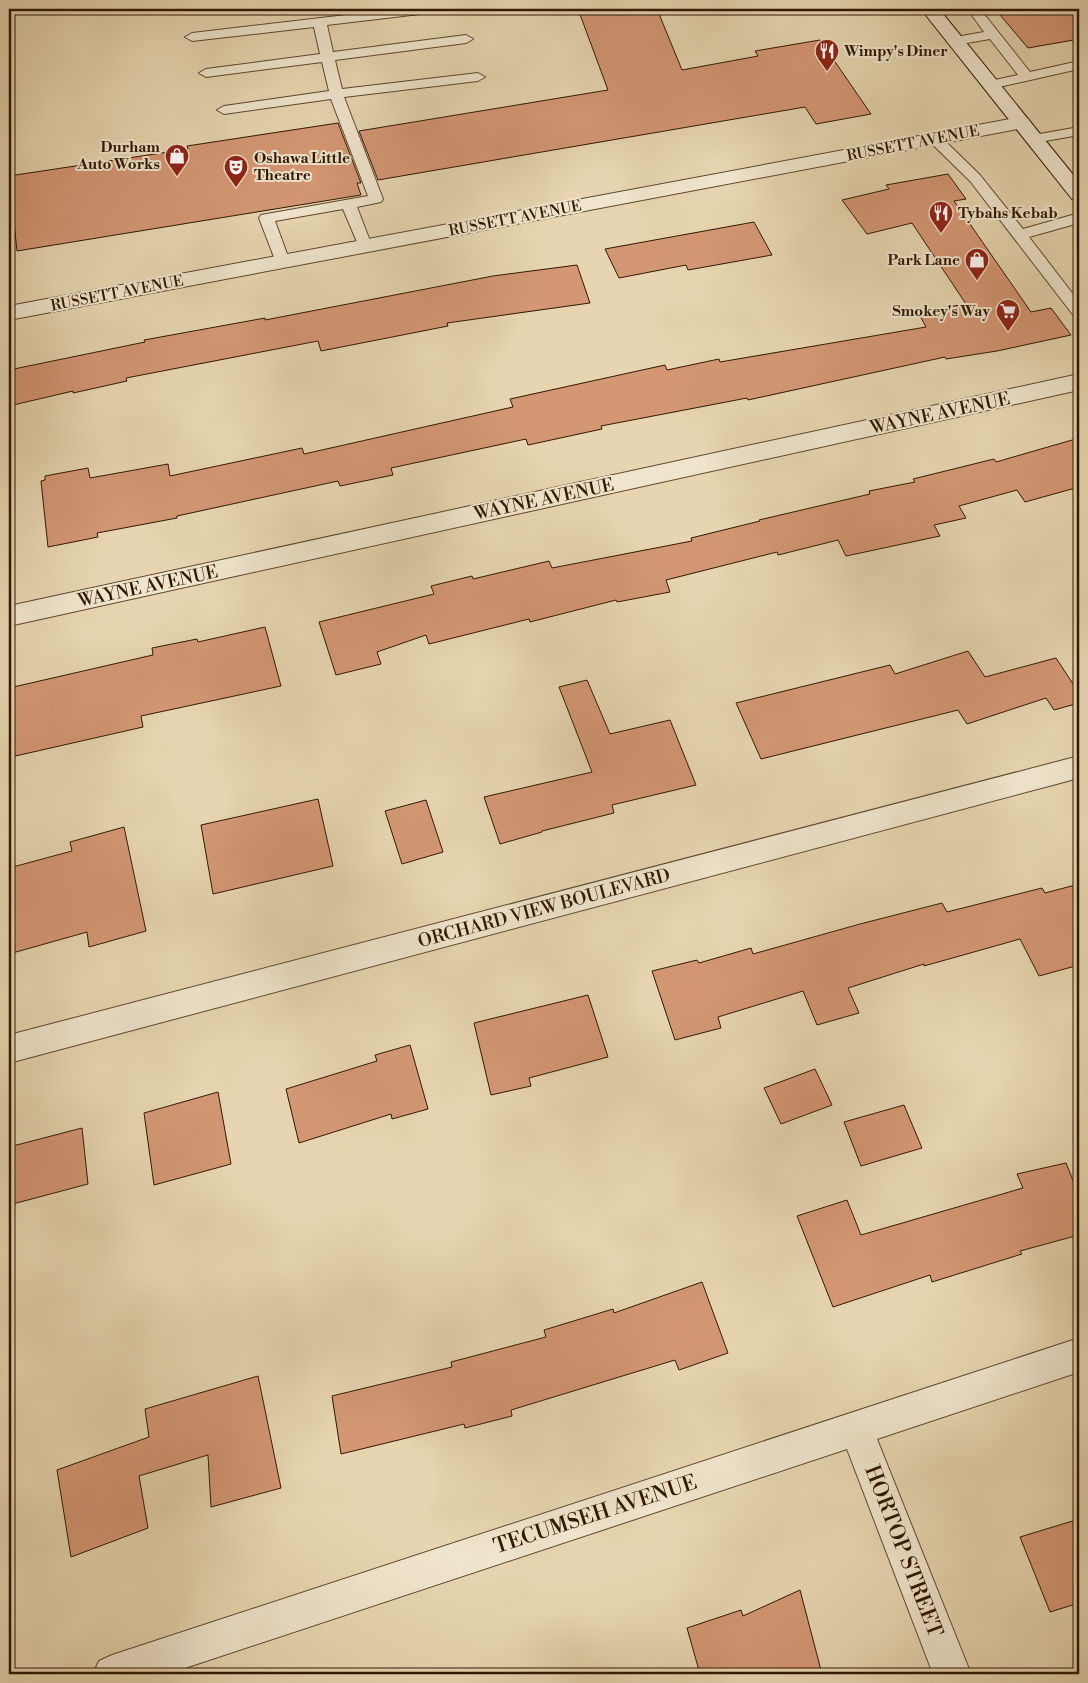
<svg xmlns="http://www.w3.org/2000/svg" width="1088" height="1683" font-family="'Libre Bodoni',serif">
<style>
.building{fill:#d39774;stroke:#311803}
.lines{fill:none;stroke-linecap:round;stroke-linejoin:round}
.lane-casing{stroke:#5e472e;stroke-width:2}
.street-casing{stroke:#5e472e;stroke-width:2}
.secondary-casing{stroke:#311803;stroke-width:2}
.lane{fill:#efe4cc;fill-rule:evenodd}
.street{fill:#efe4cc;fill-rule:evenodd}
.secondary{fill:#efe4cc;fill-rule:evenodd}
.labels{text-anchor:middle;stroke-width:4;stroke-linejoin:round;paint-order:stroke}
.far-poi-label{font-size:15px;font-weight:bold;fill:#311803;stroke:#efe4cc;text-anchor:start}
.far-street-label{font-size:15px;fill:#311803;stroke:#efe4cc}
.street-label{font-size:18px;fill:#311803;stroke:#efe4cc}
.near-street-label{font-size:21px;fill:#311803;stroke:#efe4cc}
</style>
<rect width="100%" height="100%" fill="#e6d5b0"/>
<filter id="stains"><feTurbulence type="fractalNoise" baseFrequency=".004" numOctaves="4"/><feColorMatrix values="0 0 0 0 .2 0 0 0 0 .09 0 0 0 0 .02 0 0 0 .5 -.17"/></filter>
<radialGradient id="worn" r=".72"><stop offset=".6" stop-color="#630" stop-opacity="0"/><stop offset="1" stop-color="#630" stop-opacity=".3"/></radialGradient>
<path class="building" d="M578,9H657L682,70L758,56L755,51L820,40L871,114L816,124L805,107L378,180L359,131L608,90Z
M995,9H1079V39L1028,48Z
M338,123L361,183H357L361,195L17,251L9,176L188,149L187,146Z
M948,174L966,199L954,201L1031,312L1051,308L1071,335L997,351L946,359L945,357L748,400L747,398L601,426L602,429L528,445L526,439L391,468L393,475L340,486L338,481L177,516V518L97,533L98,537L48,547L41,481L45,480V476L88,468L90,478L168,464L170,476L302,448L304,454L513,407L510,399L665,365L667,370L719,359L720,362L926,327L918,312L966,304L912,223L867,234L842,200L889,189L886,185Z
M754,222L772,255L688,270L686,265L619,278L605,249Z
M577,265L590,303L447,323L448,326L321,351L318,341L126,378L127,381L73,393V391L9,406V370L145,342L144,340L265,318V320L493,276Z
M1079,438V487L1025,502L1017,490L959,506L966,518L934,525L940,536L846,556L838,540L778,555L777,552L666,580L670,592L617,602L616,600L530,622L529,619L429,644L426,635L377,652L381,664L336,675L319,622L434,594L431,586L472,576L473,579L549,561L552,568L692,541L691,538L760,521L759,520L870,494L869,491L915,482L913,479L994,459L996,462Z
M265,627L281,686L141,716L143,727L11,757L9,737V688L153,655L152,648L197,639L198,642Z
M968,651L985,677L1056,658L1079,693V703L1054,710L1046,698L967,724L958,710L761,759L736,703L890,665L895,674Z
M587,680L610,734L670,720L696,785L612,805L614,813L542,831V832L500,844L484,797L592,772L559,687Z
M318,799L333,866L213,894L201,825Z
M426,800L443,852L402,864L385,811Z
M124,827L146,931L89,947L87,932L9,954V868L72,851L70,842Z
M1079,884V965L1039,976L1020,939L924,966V964L848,988L859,1013L817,1025L803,991L718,1017L721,1028L675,1040L652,971L697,960L699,963L751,948L753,954L860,924L942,903L947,912L1042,888L1045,893Z
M588,995L608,1057L529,1078L531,1086L491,1095L474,1023Z
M410,1045L428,1109L392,1119L391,1114L299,1143L286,1089L377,1061L375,1055Z
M815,1069L832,1105L781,1124L764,1088Z
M218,1092L231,1164L154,1185L144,1113Z
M904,1105L922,1148L861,1166L844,1122Z
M82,1128L88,1184L9,1205V1147Z
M1066,1163L1079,1195V1235L1020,1251L1022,1254L932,1282L930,1275L833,1307L797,1216L847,1200L861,1235L1023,1188L1017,1174Z
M702,1282L728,1353L679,1370L675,1360L511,1410L512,1416L465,1428L464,1424L341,1454L332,1396L452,1367L451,1362L546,1337L544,1330L613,1309L614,1313Z
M258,1376L281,1488L211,1507L208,1455L139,1476L148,1528L71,1557L57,1470L149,1437L145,1409Z
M1079,1519V1603L1050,1612L1020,1537Z
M800,1590L822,1674H700L687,1628L741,1610L743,1616Z"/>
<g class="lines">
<defs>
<path id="lane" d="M398,9H434L428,13L327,25L333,52L466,35L473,39L466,43L335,60L342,89L478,73L485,77L478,81L344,97L383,199L381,202L357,207L372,246L370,249H360L343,209L275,221L290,262L287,265H277L259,218L261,215L368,196L331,99L224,114L217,110L224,106L329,91L322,62L206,77L199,73L206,69L320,54L314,27L192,41L185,37L192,33Z
M974,9H987L984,14L1030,72L1079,61V69L990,89L985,88L983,85L985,82L1018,75L990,39L955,45L948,41L950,38L984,32L971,14Z
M1079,127V135L1034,143L1029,142L1027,139L1029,136L1034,135Z
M935,135L940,136L980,175L1023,229L1079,213V223L1029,237L1079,302V317L1074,316L970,181L930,142L928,139L930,136Z"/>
<path id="street" d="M1021,117L1028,119L1031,123L1028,127L9,320V306Z
M1079,374V390L9,626V606Z
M1079,756V778L9,1063V1035Z
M1079,1338V1372L877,1439L971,1674H933L847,1449L167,1674H93L99,1661L112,1655Z"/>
<path id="secondary" d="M921,9H939L1079,182V201L1072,199Z"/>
</defs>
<use href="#lane" class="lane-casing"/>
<use href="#street" class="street-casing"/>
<use href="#secondary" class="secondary-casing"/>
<use href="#lane" class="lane"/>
<use href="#street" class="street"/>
<use href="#secondary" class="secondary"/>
</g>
<defs>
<symbol id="restaurant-pin" viewBox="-11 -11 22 30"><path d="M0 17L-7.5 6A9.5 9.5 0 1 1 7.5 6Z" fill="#8f2418" stroke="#efe4cc"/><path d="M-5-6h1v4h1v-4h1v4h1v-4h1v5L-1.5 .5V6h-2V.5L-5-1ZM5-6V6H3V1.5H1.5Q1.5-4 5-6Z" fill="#fff"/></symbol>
<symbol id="shop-pin" viewBox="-11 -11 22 30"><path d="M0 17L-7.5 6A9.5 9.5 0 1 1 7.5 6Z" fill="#8f2418" stroke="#efe4cc"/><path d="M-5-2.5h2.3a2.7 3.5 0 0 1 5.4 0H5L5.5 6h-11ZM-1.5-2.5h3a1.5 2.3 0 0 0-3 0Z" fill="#fff"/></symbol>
<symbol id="theatre-pin" viewBox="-11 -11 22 30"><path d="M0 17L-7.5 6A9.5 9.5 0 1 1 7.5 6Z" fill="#8f2418" stroke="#efe4cc"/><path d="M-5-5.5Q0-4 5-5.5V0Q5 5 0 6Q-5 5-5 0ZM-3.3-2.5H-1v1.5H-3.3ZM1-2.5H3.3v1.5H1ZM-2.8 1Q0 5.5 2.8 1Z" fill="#fff"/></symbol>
<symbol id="supermarket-pin" viewBox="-11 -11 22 30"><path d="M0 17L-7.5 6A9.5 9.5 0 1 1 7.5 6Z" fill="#8f2418" stroke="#efe4cc"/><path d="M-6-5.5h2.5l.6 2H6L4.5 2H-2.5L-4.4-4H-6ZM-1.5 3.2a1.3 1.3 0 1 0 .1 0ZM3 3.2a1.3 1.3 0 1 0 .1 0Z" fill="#fff"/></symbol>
</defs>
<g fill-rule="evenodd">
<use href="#restaurant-pin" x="813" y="37" width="28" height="38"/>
<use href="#shop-pin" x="163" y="142" width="28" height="38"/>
<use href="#theatre-pin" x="222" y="153" width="28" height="38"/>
<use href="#restaurant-pin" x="927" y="199" width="28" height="38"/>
<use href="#shop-pin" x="963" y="246" width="28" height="38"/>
<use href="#supermarket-pin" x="994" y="297" width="28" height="38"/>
</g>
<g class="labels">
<g class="far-poi-label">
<text x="844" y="56">Wimpy's Diner</text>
<text x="160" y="152" text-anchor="end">Durham<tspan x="160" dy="17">Auto Works</tspan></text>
<text x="254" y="163">Oshawa Little<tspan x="254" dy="17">Theatre</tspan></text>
<text x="958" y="218">Tybahs Kebab</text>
<text x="960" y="265" text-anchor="end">Park Lane</text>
<text x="990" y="316" text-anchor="end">Smokey's Way</text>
</g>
<g class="far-street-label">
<text transform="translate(913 143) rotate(-11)" y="5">RUSSETT AVENUE</text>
<text transform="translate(515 218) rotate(-11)" y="5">RUSSETT AVENUE</text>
<text transform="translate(117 293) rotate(-11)" y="5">RUSSETT AVENUE</text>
</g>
<g class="street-label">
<text transform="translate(940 413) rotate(-12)" y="6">WAYNE AVENUE</text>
<text transform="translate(544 499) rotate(-12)" y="6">WAYNE AVENUE</text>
<text transform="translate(148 586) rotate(-12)" y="6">WAYNE AVENUE</text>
<text transform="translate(544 908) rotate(-15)" y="6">ORCHARD VIEW BOULEVARD</text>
</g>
<g class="near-street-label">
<text transform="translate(595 1514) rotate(-18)" y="7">TECUMSEH AVENUE</text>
<text transform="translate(904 1551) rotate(69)" y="7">HORTOP STREET</text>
</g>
</g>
<rect width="1088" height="1683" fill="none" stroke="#e6d5b0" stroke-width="30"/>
<rect x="10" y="10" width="1068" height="1663" fill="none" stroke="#311803" stroke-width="2.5"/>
<rect x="15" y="15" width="1058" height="1653" fill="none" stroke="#311803"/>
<rect width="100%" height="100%" filter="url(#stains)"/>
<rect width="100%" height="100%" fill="url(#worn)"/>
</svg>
